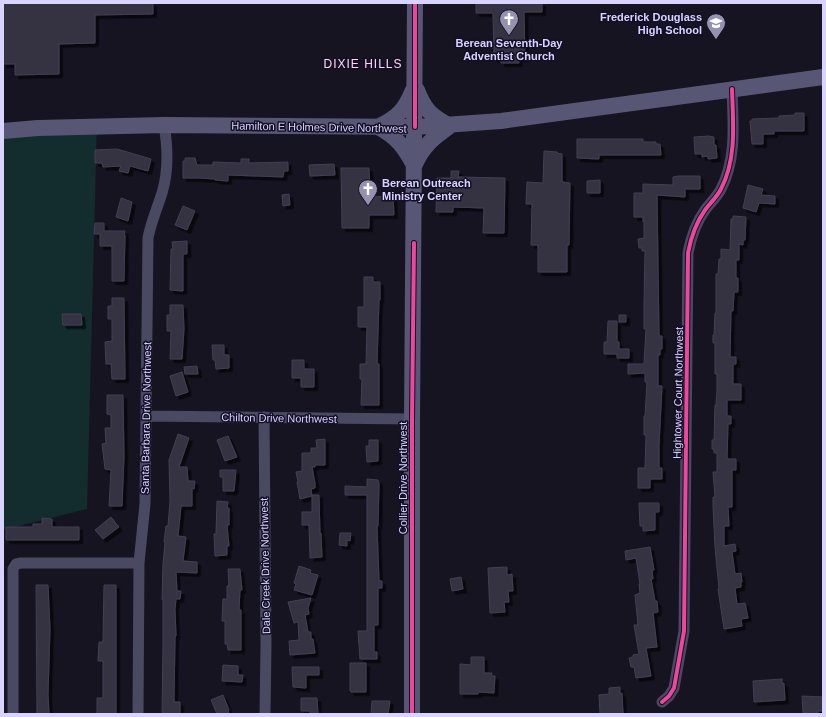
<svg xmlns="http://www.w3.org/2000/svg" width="826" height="717" font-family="Arial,sans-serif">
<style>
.green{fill:#132c2d}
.building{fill:#343243;stroke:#433f54;filter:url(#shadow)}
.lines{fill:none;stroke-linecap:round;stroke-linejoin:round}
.street{stroke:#4a4962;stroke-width:11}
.secondary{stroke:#575674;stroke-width:16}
.cycleway-casing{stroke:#130f26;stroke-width:6}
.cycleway{stroke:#ed469a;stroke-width:4}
.labels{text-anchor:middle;stroke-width:3;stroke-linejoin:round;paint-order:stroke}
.poi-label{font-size:11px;font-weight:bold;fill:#d9d4ff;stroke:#130f26;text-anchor:end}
.street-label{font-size:11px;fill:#d9d4ff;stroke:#130f26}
.neighbourhood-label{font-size:12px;letter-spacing:1px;fill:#ffd6f0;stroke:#130f26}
</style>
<defs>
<filter id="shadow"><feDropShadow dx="3.5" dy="3.5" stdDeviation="0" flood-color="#0009"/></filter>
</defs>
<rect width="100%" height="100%" fill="#161421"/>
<path class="green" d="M97,122L87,509L3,530V137Z"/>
<path class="building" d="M3,3H153V14L95,15V43L59,44V74L15,75V64H3Z
M476,3H542V12H524L525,58H518L519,63H501V59H494L493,13H476Z
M795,113H804V131H774V134H763V144H752L750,121H752V119L779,118V116L795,115Z
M709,136L714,137V145H716L717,158L708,159V156L702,157V154H695L694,137Z
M577,139H643V142H656V144H660L661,155H599V159L577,158Z
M117,149L151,159L148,171L130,166L128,173L119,171L121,166L103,167L102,163H95V150Z
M544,151L557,152V153L562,154V182L570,183L569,245H567V272H538V245H531L532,204H526L527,182L543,183Z
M185,158H195L197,165H213V162L241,163V159H249V163L288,162V171H284L283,177L228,175V181L215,180V179L199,178H183V161H185Z
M334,164L335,175L310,176L309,165Z
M341,168H369L370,197L393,196L394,215H369V228H342Z
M451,171H459L458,177L505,178L504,233H483L484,208L453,207V212H436L437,178H451Z
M678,176H700V189H685V197L657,195L659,336H662V349H660V355H658V386H662L659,445V468H662V479H650V488H638V468H645L646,435H644V416H645L647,382H645V373L628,374V364H644L646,329H644V302L645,251H642V248H639L638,239L644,238V222H643V217H634V193H643V184L673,185V177Z
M600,180V193H587V181Z
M748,185L763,189L761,195L775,196V204L759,203L756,212L743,208Z
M289,194L290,205L283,206L282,195Z
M121,198L132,202L128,221L116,217Z
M183,206L195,211L187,230L175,225Z
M733,216L746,217L745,240H743V245L739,244V260H736V278H738V292H734L733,311H731L730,357H736V364H733V384H741V400H727V416H731V424H728L727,459H736V470H732V507H728L729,526H724V546L735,544L736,551L732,552L735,574L741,573L742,582H741V587L735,588L737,604L745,603L748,618L741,619L742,626L724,629L718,589H719L715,547L713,506V497H715L713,472H717V453H714V449H712V440H714L715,405H716L717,391V374H715V343H713V335H714L715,313H716V274H718L719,259H721V249L730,250L731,219H733Z
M95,223H104V231H125L124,235H125L124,281H112V246H100V234H94Z
M187,241V254H183V291L170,290L171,249H173L172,242Z
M364,277H373V282H380V300H379L377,364H379V405H361L362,379H360V364H366L367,327H358V307H364Z
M112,298H124L125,379H112L111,364H106L105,342L112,341V319H108V306H112Z
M170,305H183L184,329L182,359H170L171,331H167V315H170Z
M62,314H81L82,325H63Z
M619,315H626V322H619Z
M608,321H617V342H619V349H629V358H617V354H604V342H607Z
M212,345H224V355H229V368L216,369L215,360H213Z
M292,360H304V369H314V387H301V378H292Z
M197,366L198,374H185L184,367Z
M182,372L188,392L176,396L170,376Z
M107,395H123L124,456L122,506H109L111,470L105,469L102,444L106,443L105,428H111V415L107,414Z
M178,434L189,438L179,467H187L188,481H195L194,489L192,488V506H181L178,536L186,537L183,561L197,562V573L176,572L177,591H181L180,599H176L175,609L176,636L175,637L174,702H180V714H162L163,645V600H162L163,564L165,542H164L166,526H168L170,501L169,460Z
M228,436L237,457L225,461L217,440Z
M325,439V465H315V467H312L315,483V488L311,489L312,496L300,499L297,482H298L296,472L302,471V453H311V448H317L316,440Z
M369,440H378V461L367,462L366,446H369Z
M220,470H236L234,491H223V477H220Z
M367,479L378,480L379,484L378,526H377L379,581H382V588H378V625H374V652H377V659H360L358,631H367V495H345V486L367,487Z
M312,495H319L320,533H321L322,557L310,558L309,525H302V512H312Z
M217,501L228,502L227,508H229V525H227L229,546H227V555L215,556L214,534H216Z
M639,503H659V512H655V530L643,531V526H640Z
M111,517L119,527L103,539L95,530Z
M42,518L52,519V527H79V540H6V527H33V524H42Z
M340,533H351L350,541L347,540V546L339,545Z
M650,547L654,570H652L653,579H651L655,601H657L658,612L653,613L657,647L646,648L651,676L636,678L634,667H631L629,658L633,657V655L639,654L634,625H638L635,595L640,593L639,584H640L636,558L626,560L625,551Z
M299,566L311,570L310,573L318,575L312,595L294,590L296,584L294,583Z
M507,567V575L512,574L513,591H508L509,602H504L505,612L490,613L488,568Z
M228,569H240L242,590H240L239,610H241V650H228L227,644H225V621H222L223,599H227V586H229Z
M461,577L463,589L452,591L450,579Z
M36,585H48L50,629L48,694L49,714H37Z
M104,585H116V714H97V698H103V661H98L99,642H103Z
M311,598L308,608L309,614L305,615L308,632H311V639H313L315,653L290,655L289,641L299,640L298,622L294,623L288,602Z
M471,657H484V673H492L491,676H495L494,693L478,692V694H460V664L471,665Z
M350,663H366V692H351V691H350Z
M223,665L238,666V675H243L242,682L222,681Z
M292,667H319V675H306V688L293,687Z
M782,679V684L784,683L785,700L754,702L753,681Z
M620,687V694L622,693L623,714H600L599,695L609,694V688Z
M223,695L229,710L228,711L229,714H217L211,700Z
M802,696L823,697V711H818V714L803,713Z
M301,698H317L318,714H310V711H301Z
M372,701H390L388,714H371Z"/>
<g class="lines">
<path class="street" d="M146,416L412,419
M264,417L266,645L265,714
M662,702L669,696L674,688L684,631L688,253C691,237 695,224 705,210C710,203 717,197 721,189C737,158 733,123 732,89
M13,714V569L16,564L21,563H139
M138,714L139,563L145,504L148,238C151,222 157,209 162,193C169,170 168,148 164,125"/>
<path class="secondary" d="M417,90C424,109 431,116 450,126
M378,127C398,117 405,110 413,90
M378,127C397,137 404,147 414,165
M3,131L38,128L164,125L415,127L501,121L823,77
M415,164C424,145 433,138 450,126
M412,714V419L415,3"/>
<defs>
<path id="cycleway" d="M415,127V3
M662,702L669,696L674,688L684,631L688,253C691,237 695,224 705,210C710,203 717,197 721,189C737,158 733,123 732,89
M412,714V419L414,243"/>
</defs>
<use href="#cycleway" class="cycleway-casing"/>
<use href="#cycleway" class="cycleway"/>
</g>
<defs>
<symbol id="church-pin" viewBox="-11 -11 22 30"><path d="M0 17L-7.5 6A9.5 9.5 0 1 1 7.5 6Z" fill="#9591b1" stroke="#130f26"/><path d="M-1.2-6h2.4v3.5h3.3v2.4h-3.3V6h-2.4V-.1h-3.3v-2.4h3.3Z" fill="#fff"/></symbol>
<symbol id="school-pin" viewBox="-11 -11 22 30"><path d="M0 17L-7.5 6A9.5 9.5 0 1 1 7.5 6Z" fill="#9591b1" stroke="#130f26"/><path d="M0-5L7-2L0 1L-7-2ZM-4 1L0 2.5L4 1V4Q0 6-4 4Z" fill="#fff"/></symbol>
</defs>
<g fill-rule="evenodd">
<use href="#church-pin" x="498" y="8" width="22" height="30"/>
<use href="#school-pin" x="705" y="12" width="22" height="30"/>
<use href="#church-pin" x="357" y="178" width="22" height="30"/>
</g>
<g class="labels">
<g class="poi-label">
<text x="702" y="21">Frederick Douglass<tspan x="702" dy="13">High School</tspan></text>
<text x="509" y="47" text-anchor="middle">Berean Seventh-Day<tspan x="509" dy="13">Adventist Church</tspan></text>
<text x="382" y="187" text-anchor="start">Berean Outreach<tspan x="382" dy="13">Ministry Center</tspan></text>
</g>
<g class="street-label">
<text transform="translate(319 127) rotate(1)" y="4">Hamilton E Holmes Drive Northwest</text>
<text transform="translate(678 393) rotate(-89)" y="4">Hightower Court Northwest</text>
<text transform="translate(146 418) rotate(-89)" y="4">Santa Barbara Drive Northwest</text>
<text transform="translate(279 418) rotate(1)" y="4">Chilton Drive Northwest</text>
<text transform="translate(403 478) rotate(-90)" y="4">Collier Drive Northwest</text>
<text transform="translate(265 566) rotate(-91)" y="4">Dale Creek Drive Northwest</text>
</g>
<g class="neighbourhood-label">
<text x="363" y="68">DIXIE HILLS</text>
</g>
</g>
<rect width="826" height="717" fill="none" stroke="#d9d4ff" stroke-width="8"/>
</svg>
